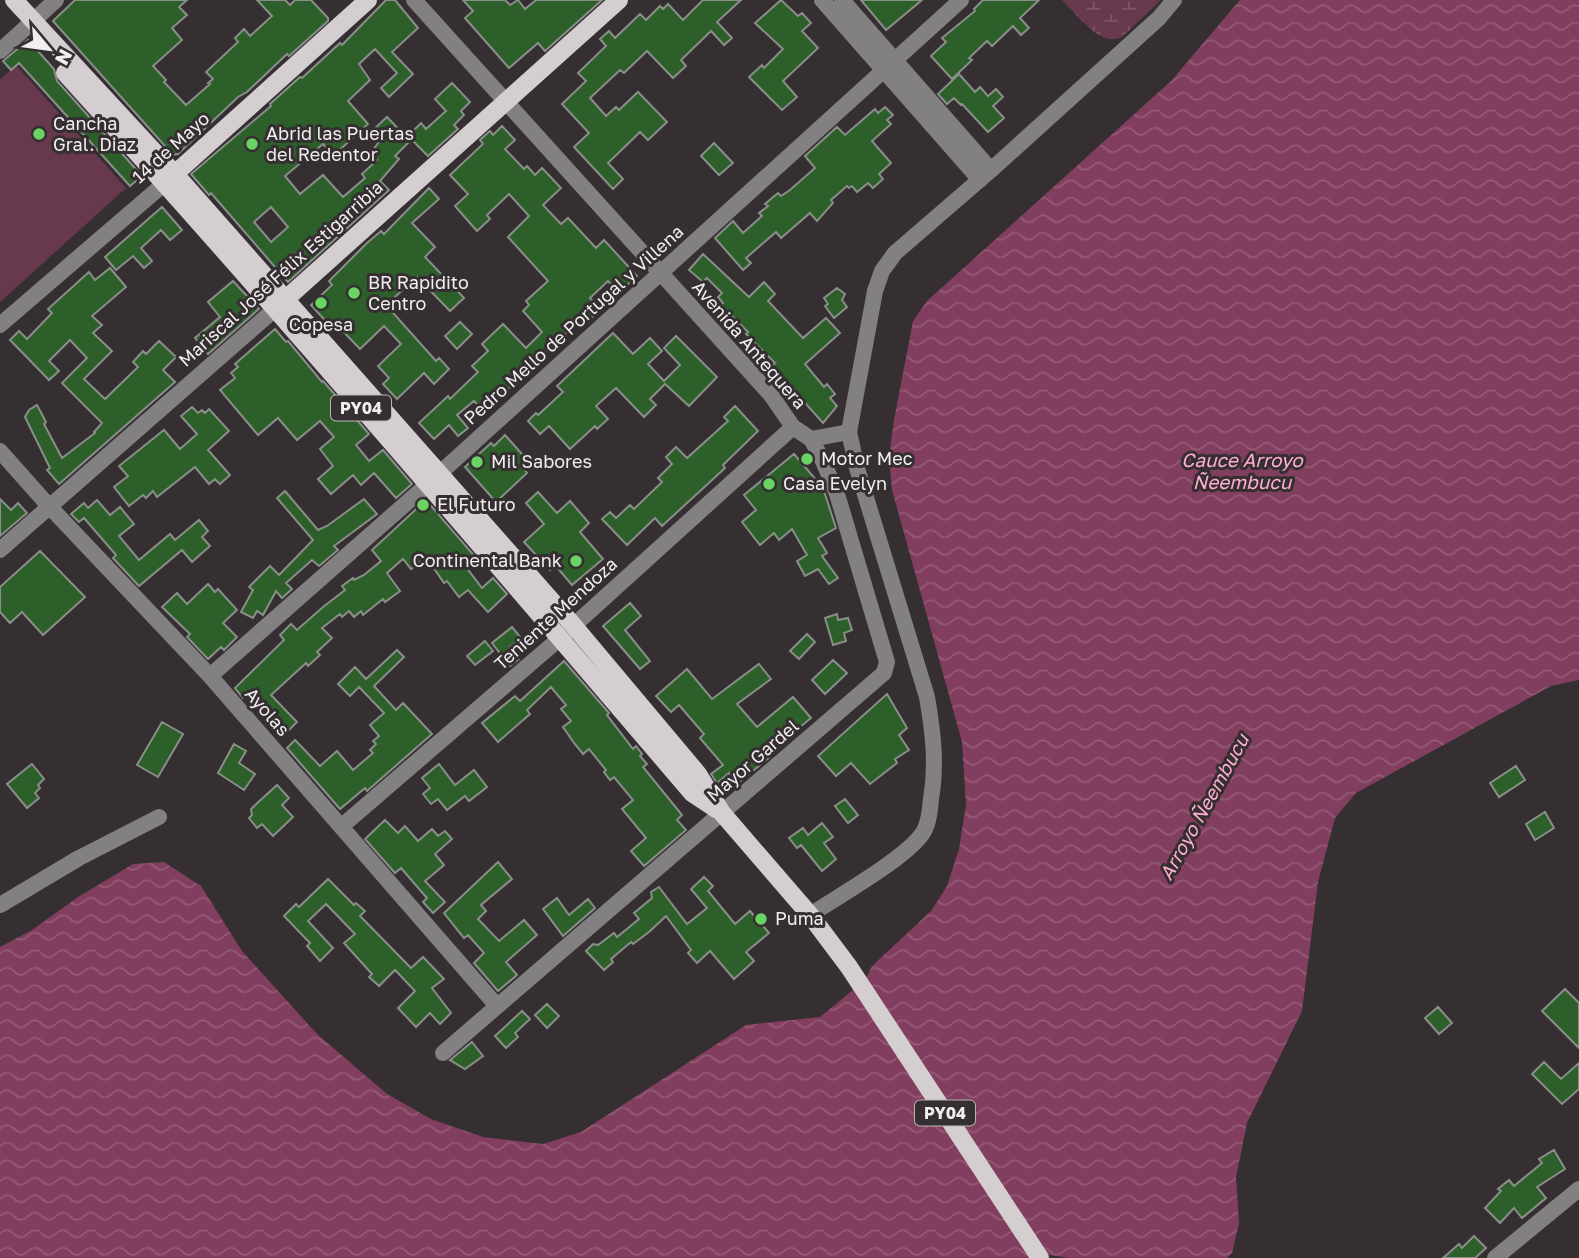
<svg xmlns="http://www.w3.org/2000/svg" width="1579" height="1258" font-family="'Golos Text',sans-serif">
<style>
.wetland{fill:url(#wetland-marsh)}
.pitch{fill:#68394e}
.water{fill:url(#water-waves)}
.building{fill:#2c5f29;stroke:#8a8e89;stroke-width:2;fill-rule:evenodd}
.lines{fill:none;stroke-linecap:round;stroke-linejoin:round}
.minor{stroke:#838081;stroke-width:16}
.major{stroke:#d5ced1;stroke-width:18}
.poi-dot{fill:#69d464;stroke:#352f32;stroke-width:2.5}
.labels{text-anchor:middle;stroke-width:6;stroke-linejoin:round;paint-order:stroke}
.shield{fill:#352f32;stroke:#b9b5b6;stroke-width:2}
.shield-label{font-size:16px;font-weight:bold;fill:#f2eeef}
.poi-label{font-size:18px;fill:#f2eeef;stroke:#352f32;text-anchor:start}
.street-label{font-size:18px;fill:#f2eeef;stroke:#352f32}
.water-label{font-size:19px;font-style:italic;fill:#ffadd0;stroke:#352f32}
</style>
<defs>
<pattern id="wetland-marsh" width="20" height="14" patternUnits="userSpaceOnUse" patternTransform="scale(1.75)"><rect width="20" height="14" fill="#68394e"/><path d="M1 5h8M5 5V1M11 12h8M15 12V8" fill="none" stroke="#7e5668"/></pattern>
<pattern id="water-waves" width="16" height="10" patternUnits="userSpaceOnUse" patternTransform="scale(1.75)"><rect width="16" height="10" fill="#823e5e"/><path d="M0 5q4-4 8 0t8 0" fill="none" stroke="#945a75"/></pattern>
</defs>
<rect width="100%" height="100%" fill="#352f32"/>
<path class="wetland" d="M1062,0H1161L1122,37C1100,48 1077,14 1062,0Z"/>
<path class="pitch" d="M16,65L126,188L0,302V80Z"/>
<path class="water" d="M1240,0H1579V680L1551,686L1356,793L1335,818L1318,882L1302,1011L1247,1123L1236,1177L1239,1223L1232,1253L1227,1258H1070L1042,1254L1033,1258H0V947L32,930L78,897L133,864L164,862L201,886L242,951L317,1034L387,1094L431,1119L483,1137L543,1144L581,1132L746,1025L820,1017L865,980L872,966L931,911L947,886L959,849L966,805L962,742L892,490L889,456L894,420L913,321L927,301L1171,81Z"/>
<path class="building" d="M75,0H187L179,7L187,15L172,28L182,40L153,66L166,80L164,82L186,105L210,84L208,83L213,79L206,72L238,42L235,38L244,29L250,36L272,16L257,0H285L290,5L295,0H311L328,18V21L289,56L287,54L247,92L238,97L178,154L173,155L53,21Z
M386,0H395L418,28L392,52L413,74L389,97L381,88L397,73L375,49L359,64L370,80L348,101L368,124L333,156L323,144L285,176L300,194L323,175L343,197L365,178L362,174L377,160L369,155L382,138L374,129L387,117L410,141L395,156L399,159L380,181L389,190L288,282L211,193L209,195L191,174L271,106L270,104L300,77L302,78L340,43L342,45ZM271,207L288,227L271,242L254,222Z
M463,0H505L510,5L518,0L525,9L536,0H602L545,51L538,43L509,68L465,18L473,11Z
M703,0H741L717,22L732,38L724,45L711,31L681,60L686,66L673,78L647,51L624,73L620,70L590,98L606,116L616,107L619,110L638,92L667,122L648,140L640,132L608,163L623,179L613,189L574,147L589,133L562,104L586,81L578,73L606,46L600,39L609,31L615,38L640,14L646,20L660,6L663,9L668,4L683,20Z
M781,0L798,16L802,13L811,23L802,31L818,48L783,81L797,97L782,110L749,77L762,65L764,68L783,49L755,23Z
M861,0H922L886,30Z
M983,0H1039L1020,18L1029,28L1021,35L1013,26L992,46L987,41L969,58L972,60L952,79L931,56L946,42L942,38L975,11L974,9Z
M28,40L54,69L57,81L142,176L130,186L19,63L11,70L3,61Z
M959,74L975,92L980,87L988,96L996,89L1003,97L993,106L1004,118L988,132L962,104L961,105L954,98L947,104L938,94Z
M452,83L470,102L461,111L464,115L454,125L458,129L428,156L408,136L421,123L426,129L446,111L435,99Z
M885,107L893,115L887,120L891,124L872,141L891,163L879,174L883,179L873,188L868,183L857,192L852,186L849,188L847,186L831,200L833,203L817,221L810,213L781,238L776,232L746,258L751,263L743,270L715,238L733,221L743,233L762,216L759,213L768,206L765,204L778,193L781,196L790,190L815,168L805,156L837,127L845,135L875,109L878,113Z
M502,126L515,140L505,149L524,169L527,166L535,175L542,168L561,188L543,205L561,224L568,218L596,248L604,240L637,276L625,287L620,281L614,288L608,281L590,298L601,309L587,322L582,318L484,412L474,401L457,415L468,428L458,436L449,425L434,439L419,423L448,396L450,399L478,372L472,366L488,351L482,344L503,324L526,348L542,332L523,311L529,305L526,301L548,281L508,237L529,216L509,194L487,215L490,219L477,231L455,206L468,194L450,175L483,144L480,140L490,131L493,135Z
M714,143L733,163L719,175L701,156Z
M429,188L439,199L412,223L435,247L425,257L464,298L450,311L417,277L386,305L436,361L439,358L449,369L434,384L424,373L397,399L383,384L389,378L378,366L401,344L384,326L360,349L336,324L332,328L311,305L332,285L329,281L367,243L381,231L384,234Z
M162,207L182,230L170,240L161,230L141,248L152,261L144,268L133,256L116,270L105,257Z
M703,254L749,297L764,282L775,294L768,301L803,338L826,318L840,333L805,364L824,387L827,384L835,394L830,398L837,406L823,423L772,366L775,363L746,334L748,332L729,313L728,315L720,306L723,303L718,297L722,293L707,278L703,282L689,270Z
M110,268L126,287L92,316L102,325L93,333L112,351L84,379L105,399L138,367L133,362L143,351L146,354L159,341L176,357L163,370L175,382L59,484L47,470L50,468L25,417L29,410L37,405L46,422L44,424L62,458L95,433L94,432L102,423L62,383L87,358L70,340L49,361L59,371L49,380L10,340L19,331L27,339L52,313L48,309L89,272L95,280Z
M233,281L259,309L208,354L195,338L220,317L208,302Z
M837,288L845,294L842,300L847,307L834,318L825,306L828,304L824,298Z
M460,322L472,334L457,349L445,336Z
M275,329L286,342L288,341L322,382L323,381L369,434L356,445L369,461L383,450L412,484L396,498L374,473L361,485L353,475L331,494L318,479L333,466L320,449L334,437L320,421L297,440L278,418L258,435L220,390L235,378L231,373L238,367L235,364Z
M613,333L633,354L650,338L662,351L648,364L664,381L680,365L664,348L676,336L717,377L689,406L665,384L650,399L656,405L644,417L616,388L596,406L608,419L597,429L595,426L570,449L549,426L540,434L528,421L536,413L538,415L563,392L557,386Z
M735,406L758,431L723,465L725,468L662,526L655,518L627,545L602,519L610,512L616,518L630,505L634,509L662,482L658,478L672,464L666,457L676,447L687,458L728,421L724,417Z
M192,407L198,413L202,410L205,413L209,409L229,431L208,450L230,475L220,484L215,479L209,484L195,467L157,497L153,491L146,498L143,495L129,506L114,487L128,476L119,466L164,430L180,449L197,434L181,416Z
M505,435L529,462L523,468L527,473L496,502L465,467L491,443L494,446Z
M794,454L823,488L836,528L818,538L827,553L822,556L838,578L829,584L818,569L805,576L797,561L807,555L792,529L779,540L774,533L760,545L742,522L756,510L744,495Z
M285,491L318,530L327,526L364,499L377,514L334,546L338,550L319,566L312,560L286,583L292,589L282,598L276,591L263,615L257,611L253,618L241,612L253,590L249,587L270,566L279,575L313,540L277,498Z
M538,492L557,513L570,501L589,523L580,532L603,559L572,585L555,565L550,570L524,542L544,524L526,503Z
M0,499L11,510L18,503L27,513L0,536Z
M97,500L110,515L120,507L134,524L119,536L139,560L170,534L175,540L199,520L208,531L202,537L210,546L192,562L182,550L139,586L113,558L116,555L84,518L79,522L71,514L84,503L88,508Z
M426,500L477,559L466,567L482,588L493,578L507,594L488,612L468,590L459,597L447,581L444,583L431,564L429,565L424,559L411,569L403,559L387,573L400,591L385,602L383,599L363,615L361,611L354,617L349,611L342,617L340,614L322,628L332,638L317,652L320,655L308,666L306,663L271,695L297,722L285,734L247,694L243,698L235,688L284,640L280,635L291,624L297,630L323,607L345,590L342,586L353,578L354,580L364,575L381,561L372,550Z
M40,551L85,597L43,635L22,612L10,623L0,612V587Z
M208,584L215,592L218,589L237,610L223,623L237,637L224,650L221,647L208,659L187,637L190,634L162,607L177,593L187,604Z
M630,603L641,616L625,630L650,661L640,669L603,626Z
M837,614L838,620L848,618L852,630L844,633L846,641L833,645L825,618Z
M512,627L521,638L510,647L519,659L510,666L492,643Z
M807,634L815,642L799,659L790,651Z
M485,641L493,651L475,665L467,656Z
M397,650L404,657L374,686L396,710L403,703L432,734L367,791L365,788L340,809L287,748L295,740L320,766L337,751L353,770L373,753L370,750L376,744L373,741L379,736L370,725L384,713L359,687L350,696L338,684L355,667L366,679Z
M833,660L847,673L825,694L812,680Z
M564,661L609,713L607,715L633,749L636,746L642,754L640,756L647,764L643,767L682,815L677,820L686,830L644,866L631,851L646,838L622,809L633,800L614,777L610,780L604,772L606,770L589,749L583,754L574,743L563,727L571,721L561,709L566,705L551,687L527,710L530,714L498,742L482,723L515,696L520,701Z
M759,664L771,679L737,704L757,727L793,697L811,718L769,753L771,756L737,784L729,773L717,783L711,774L723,765L700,738L704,734L679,705L671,712L656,696L687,669L712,699Z
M887,694L907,728L899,735L909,750L895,759L897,763L870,784L851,763L836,776L818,756Z
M162,722L183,734L158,777L137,765Z
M234,744L246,751L239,763L255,774L244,790L218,773Z
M32,764L44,779L38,785L40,788L35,793L39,798L27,808L7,784Z
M439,764L455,785L474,770L487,787L469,801L465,796L447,810L438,799L431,804L423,794L430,788L422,778Z
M1516,766L1525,780L1499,797L1490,783Z
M277,785L289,798L282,805L293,817L273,836L262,824L257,828L249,818L252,815L251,809Z
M845,799L858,815L848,823L835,806Z
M1545,812L1554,828L1535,840L1526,824Z
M385,820L398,833L405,826L418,841L432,829L438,836L445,831L452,839L435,854L444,865L425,881L445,902L433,913L423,902L427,898L401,868L395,873L365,839Z
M822,823L833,837L824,843L836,859L822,871L801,845L797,848L789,838L803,828L808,835Z
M498,862L512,879L481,905L486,911L478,919L499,941L524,920L537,935L506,962L517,975L498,991L474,963L484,953L468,935L464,938L444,913Z
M704,877L713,886L708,891L735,924L750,911L769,933L746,952L754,961L734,979L710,951L697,963L688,953L691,950L666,916L649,932L633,944L631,942L611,959L613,962L604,970L586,951L593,944L598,945L614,933L617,937L639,919L634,913L652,898L651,892L659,887L687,924L707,908L691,889Z
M328,879L354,905L356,903L365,911L360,916L411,968L423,957L444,979L432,988L451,1013L440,1024L430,1013L416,1027L398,1008L415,991L395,970L379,986L369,977L372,974L344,943L355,934L326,904L308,921L333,948L320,961L307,946L310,943L284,916L296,904L299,907Z
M557,898L569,915L588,899L595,908L563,936L543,909Z
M1565,989L1579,1003V1048L1542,1011Z
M547,1004L559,1016L547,1028L535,1015Z
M1438,1007L1452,1023L1439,1034L1425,1018Z
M522,1011L530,1019L515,1033L518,1037L506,1048L495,1036Z
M472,1042L483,1056L465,1069L450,1060Z
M1544,1062L1561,1079L1579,1063V1089L1562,1104L1532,1074Z
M1554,1150L1565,1169L1537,1187L1546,1198L1522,1218L1514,1208L1500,1223L1485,1208L1501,1191L1498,1189L1509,1180L1514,1186L1542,1163L1539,1159Z
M1474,1236L1486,1248L1475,1258H1443L1459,1244L1462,1248Z"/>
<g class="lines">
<path class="minor" d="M414,0L771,395L793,427L811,439L823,461L837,494L887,662L884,673L443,1053
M822,0L980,180
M842,0L991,170
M0,51L56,0
M0,325L165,183
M811,439L849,432
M0,451L48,505L210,676L497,1006
M0,550L275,309
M210,676L428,484L961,0
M342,826L560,638L793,427
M0,905L79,858L159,817
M810,915C837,897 910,856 924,831C929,822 930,810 931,799C937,764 933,732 927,697L857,468L849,432L875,291L882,271L895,253L991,170L1159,18L1174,0
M1495,1258L1579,1189"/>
<path class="major" d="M14,0L174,173L573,625L698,774L722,813L810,915L849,967L1040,1258
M65,73C279,309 486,551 692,793L716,809
M168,180L368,0
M278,306L619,0"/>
</g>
<g class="poi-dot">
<circle cx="39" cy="134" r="7"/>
<circle cx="252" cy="144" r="7"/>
<circle cx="354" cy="293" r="7"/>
<circle cx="321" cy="303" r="7"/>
<circle cx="807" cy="459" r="7"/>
<circle cx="477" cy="462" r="7"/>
<circle cx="769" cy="484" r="7"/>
<circle cx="423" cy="505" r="7"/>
<circle cx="576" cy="561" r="7"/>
<circle cx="761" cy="919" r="7"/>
</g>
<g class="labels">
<g class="shield">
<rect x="331" y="395.5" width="60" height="25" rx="5"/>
<rect x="915" y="1100.5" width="60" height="25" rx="5"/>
</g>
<g class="shield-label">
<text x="361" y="414">PY04</text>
<text x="945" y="1119">PY04</text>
</g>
<g class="poi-label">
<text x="53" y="130">Cancha<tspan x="53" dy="21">Gral. Diaz</tspan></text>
<text x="266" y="140">Abrid las Puertas<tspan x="266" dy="21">del Redentor</tspan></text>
<text x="368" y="289">BR Rapidito<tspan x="368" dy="21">Centro</tspan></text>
<text x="321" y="331" text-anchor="middle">Copesa</text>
<text x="821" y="465">Motor Mec</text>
<text x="491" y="468">Mil Sabores</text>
<text x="783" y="490">Casa Evelyn</text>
<text x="437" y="511">El Futuro</text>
<text x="562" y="567" text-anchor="end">Continental Bank</text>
<text x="775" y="925">Puma</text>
</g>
<g class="street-label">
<text transform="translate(171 148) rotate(-42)" y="6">14 de Mayo</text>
<text transform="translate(281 274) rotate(-42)" y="6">Mariscal José Félix Estigarribia</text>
<text transform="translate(574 325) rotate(-42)" y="6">Pedro Mello de Portugal y Villena</text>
<text transform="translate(749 345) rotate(49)" y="6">Avenida Antequera</text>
<text transform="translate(556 614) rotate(-42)" y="6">Teniente Mendoza</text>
<text transform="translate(267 712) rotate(49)" y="6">Ayolas</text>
<text transform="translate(753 761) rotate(-41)" y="6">Mayor Gardel</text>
</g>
<g class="water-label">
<text x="1242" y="467">Cauce Arroyo<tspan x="1242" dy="22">Ñeembucu</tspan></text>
<text transform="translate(1204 807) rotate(-61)" y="7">Arroyo Ñeembucu</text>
</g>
</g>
<g transform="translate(49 49) rotate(119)" stroke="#352f32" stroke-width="5" paint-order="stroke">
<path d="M0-5L12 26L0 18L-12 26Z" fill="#f2eeef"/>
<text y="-10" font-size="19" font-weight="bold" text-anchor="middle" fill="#f2eeef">N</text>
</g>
</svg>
